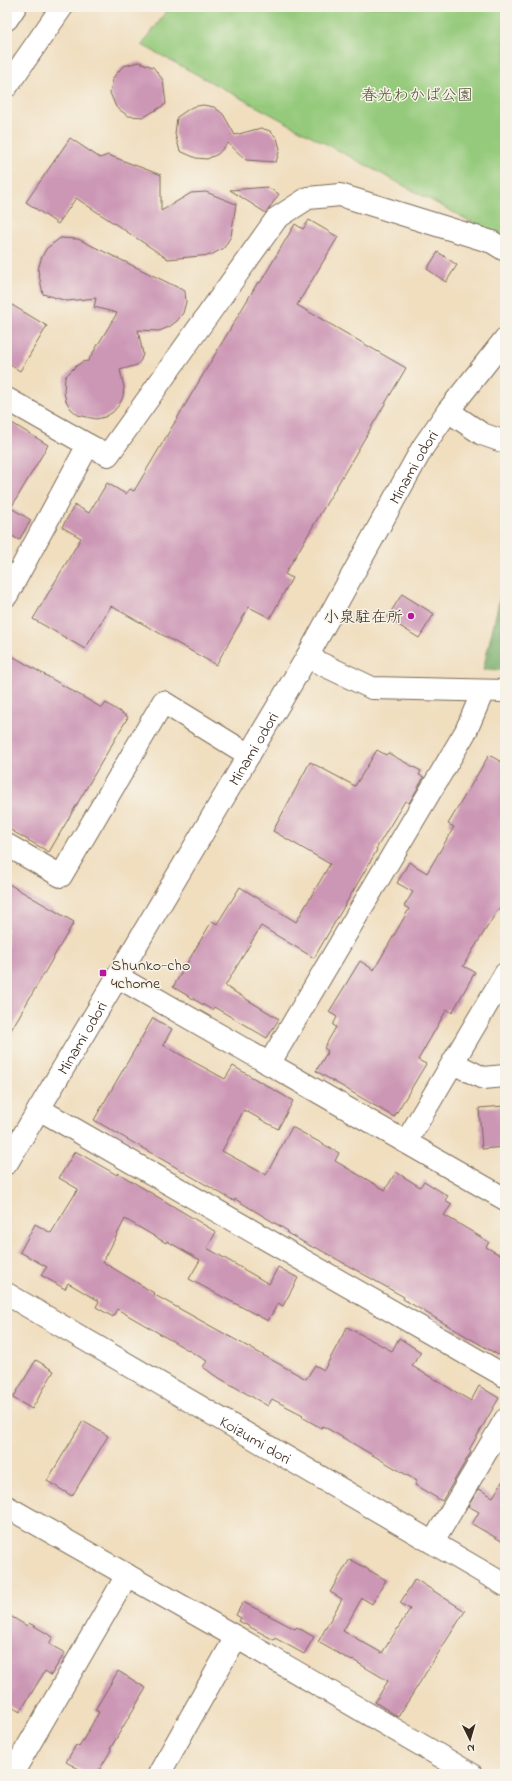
<svg xmlns="http://www.w3.org/2000/svg" width="512" height="1781" font-family="'Indie Flower','Klee One',sans-serif">
<style>
.green{fill:#95ca7c;stroke:#687a4d}
.forest{fill:#78ae6c;stroke:#5a6c45}
.building{fill:#cc96b5}
.lines{fill:none;stroke-linecap:round;stroke-linejoin:round}
.minor-casing{stroke:#7a6956;stroke-width:24}
.minor{stroke:#fff;stroke-width:22}
.poi-dot{fill:#b5179e;stroke:#f7f3e8;stroke-width:1.5}
.labels{text-anchor:middle;stroke-width:3;stroke-linejoin:round;paint-order:stroke}
.park-label{font-size:16px;fill:#525236;stroke:#f7f3e8}
.street-label{font-size:16px;fill:#3b2a1e;stroke:#f7f3e8}
.poi-label{font-size:16px;fill:#3b2a1e;stroke:#f7f3e8;text-anchor:end}
</style>
<rect width="100%" height="100%" fill="#f7f3e8"/>
<filter id="ink" filterUnits="userSpaceOnUse"><feTurbulence type="fractalNoise" baseFrequency=".025" numOctaves="2"/><feDisplacementMap in="SourceGraphic" scale="8" xChannelSelector="R" yChannelSelector="G"/><feConvolveMatrix kernelMatrix="1 2 1 2 8 2 1 2 1" color-interpolation-filters="sRGB"/></filter>
<filter id="wash" filterUnits="userSpaceOnUse"><feTurbulence type="fractalNoise" baseFrequency=".012" numOctaves="4" result="noise"/><feDisplacementMap in="SourceGraphic" scale="16" xChannelSelector="R" yChannelSelector="G"/><feGaussianBlur stdDeviation="0.9" result="paint"/><feColorMatrix in="noise" values="0 0 0 0 0 0 0 0 0 0 0 0 0 0 0 0 0 1.4 0 .05"/><feComposite in="paint" operator="in"/></filter>
<g filter="url(#wash)">
<rect width="100%" height="100%" fill="#f0debf"/>
<path class="green" d="M170,7H505V240L142,45Z"/>
<path class="forest" d="M501,593H505V670H483Z"/>
<g id="blocks">
<path class="building" d="M139,62L153,67L163,80L166,104L144,117L128,116L116,107L110,93L113,78L123,66Z
M203,105L214,107L223,114L235,135L261,128L270,131L277,138L280,149L276,162L246,160L228,143L218,154L207,159L196,158L180,151L175,134L177,117L192,107Z
M70,138L100,158L108,155L161,175V211L191,193L206,192L236,204L231,236L224,248L211,255L168,259L76,198L58,224L26,202Z
M267,187L279,194L266,213L230,190Z
M309,220L338,237L297,305L406,368L285,574L292,578L270,618L249,607L216,665L111,606L85,649L33,619L81,538L62,527L75,505L89,513L107,483L126,494L130,489L134,491L258,282L260,283L295,224L303,229Z
M60,238L78,239L185,291L186,302L183,313L177,321L169,327L159,331L138,330L143,354L141,360L137,365L120,370L124,387L123,397L119,405L113,412L105,417L96,419L78,415L71,409L66,401L64,392L65,377L75,367L82,362L88,361L117,313L94,307L96,298L67,301L43,294L38,270L41,259L46,249Z
M438,252L457,265L446,282L427,269Z
M7,302L47,326L20,371L7,363Z
M7,420L48,445L11,508L31,520L19,540L7,533Z
M402,594L434,614L419,638L387,618Z
M7,653L102,708L106,703L128,717L49,852L7,828Z
M377,750L386,755L388,753L421,771L419,775L424,777L409,803L405,801L376,849L377,850L314,958L261,926L225,986L279,1019L267,1038L214,1007L212,1010L173,987L212,921L217,924L240,887L296,922L330,864L273,831L310,762L355,786Z
M489,755L505,764V911L499,908L463,966L475,972L452,1013L447,1009L418,1060L426,1064L394,1117L316,1071L328,1051L324,1048L336,1027L333,1025L337,1017L329,1012L360,961L374,970L409,909L404,906L413,892L397,883L409,862L427,873L454,827L448,824Z
M7,883L74,922L7,1037Z
M153,1018L172,1029L163,1045L225,1079L233,1066L293,1101L278,1129L244,1110L222,1151L266,1175L292,1127L339,1153L335,1161L385,1190L396,1172L420,1187L424,1181L448,1196L445,1200L452,1204L444,1215L489,1242L486,1247L505,1258V1359L403,1299L404,1297L315,1247L314,1248L287,1233L288,1231L235,1199L234,1201L94,1120Z
M505,1106V1147L482,1149L479,1108Z
M75,1151L117,1175L118,1173L216,1232L207,1248L269,1284L278,1267L298,1278L283,1306L278,1303L268,1321L189,1279L200,1260L167,1241L166,1243L125,1219L103,1262L154,1293L153,1294L306,1379L315,1365L324,1370L347,1327L392,1351L399,1338L421,1352L412,1366L471,1401L479,1386L499,1398L469,1450L471,1452L457,1476L442,1501L415,1485L417,1481L323,1426L321,1428L302,1417L303,1415L272,1399L268,1406L214,1375L203,1367L207,1361L117,1309L113,1317L96,1307L99,1301L68,1283L65,1289L41,1275L47,1267L20,1252L35,1224L51,1233L78,1189L59,1178Z
M36,1360L54,1371L32,1409L13,1398Z
M83,1421L108,1436L72,1496L47,1481Z
M505,1477V1543L472,1524L479,1512L468,1506L479,1489L493,1497Z
M350,1559L386,1580L372,1604L362,1598L343,1631L382,1653L410,1609L400,1603L415,1579L465,1611L398,1717L375,1702L388,1681L353,1660L352,1661L318,1642L342,1599L330,1592Z
M243,1602L295,1629L297,1627L314,1637L304,1654L275,1638L274,1640L239,1621L241,1618L236,1615Z
M7,1614L27,1626L29,1623L53,1637L49,1644L65,1653L51,1675L45,1671L20,1712L7,1704Z
M118,1671L146,1688L110,1749L111,1750L97,1774H88L66,1762L76,1745L79,1747L99,1712L95,1710Z"/>
</g>
</g>
<g filter="url(#ink)">
<use href="#blocks" fill-opacity="0" stroke="#7a6956" stroke-width="1"/>
<g class="lines">
<defs>
<g id="minor">
<path d="M7,19L15,7"/>
<path d="M7,86L62,7"/>
<path d="M7,399L88,445"/>
<path d="M448,411L482,434L505,442"/>
<path d="M7,595L88,445L108,455L277,218L308,198L340,195L492,242L505,250"/>
<path d="M307,657L372,688L505,691"/>
<path d="M7,845L61,876L163,702L249,755"/>
<path d="M118,977L505,1199"/>
<path d="M453,1063L483,1078L505,1076"/>
<path d="M269,1064L466,731L483,691"/>
<path d="M39,1109L505,1376"/>
<path d="M406,1142L505,974"/>
<path id="s1" d="M7,1163L307,657L423,447L448,411L505,339"/>
<path id="s2" d="M7,1294L505,1585"/>
<path d="M7,1507L236,1637L471,1774"/>
<path d="M433,1542L505,1420"/>
<path d="M12,1774L127,1575"/>
<path d="M159,1774L236,1637"/>
</g>
</defs>
<use href="#minor" class="minor-casing"/>
<use href="#minor" class="minor"/>
</g>
</g>
<g class="poi-dot">
<circle cx="411" cy="616" r="4"/>
<rect x="99" y="969" width="8" height="8" rx="2"/>
</g>
<g class="labels">
<g class="park-label">
<text x="417" y="100">春光わかば公園</text>
</g>
<g class="street-label">
<text dy="6" stroke="none"><textPath href="#s1" startOffset="806">Minami odori</textPath></text>
<text dy="6" stroke="none"><textPath href="#s1" startOffset="482">Minami odori</textPath></text>
<text dy="6" stroke="none"><textPath href="#s1" startOffset="146">Minami odori</textPath></text>
<text dy="6" stroke="none"><textPath href="#s2" startOffset="288">Koizumi dori</textPath></text>
</g>
<g class="poi-label">
<text x="403" y="622">小泉駐在所</text>
<text x="111" y="970" text-anchor="start">Shunko-cho<tspan x="111" dy="18">4chome</tspan></text>
</g>
</g>
<rect width="512" height="1781" fill="none" stroke="#f7f3e8" stroke-width="24"/>
<g transform="translate(470 1739) rotate(175)" stroke="#f7f3e8" stroke-width="3" paint-order="stroke">
<path d="M0-3L7 15L0 10L-7 15Z" fill="#3b2a1e"/>
<text y="-6" font-size="11" font-weight="bold" text-anchor="middle" fill="#3b2a1e">N</text>
</g>
</svg>
